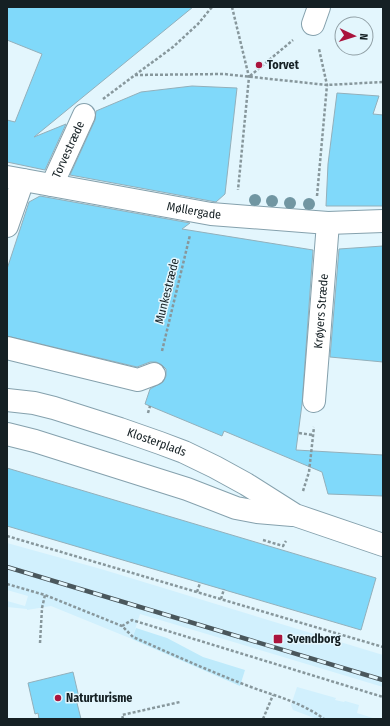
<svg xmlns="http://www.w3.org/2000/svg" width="390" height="726" font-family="'Fira Sans Condensed',sans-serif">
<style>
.built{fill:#d1f0fd}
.green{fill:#beeafb}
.building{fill:#80d9fa;stroke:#93b0bb}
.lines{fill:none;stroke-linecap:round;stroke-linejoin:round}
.pedestrian-casing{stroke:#85a1ad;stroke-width:24}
.minor-casing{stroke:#85a1ad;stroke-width:24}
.tertiary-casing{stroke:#85a1ad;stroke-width:24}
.path{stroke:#87979c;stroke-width:2.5;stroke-dasharray:3 2;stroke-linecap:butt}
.pedestrian{stroke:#fff;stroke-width:22}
.minor{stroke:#fff;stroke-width:22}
.tertiary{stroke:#fff;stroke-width:22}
.rail-casing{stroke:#4a575c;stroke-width:4.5}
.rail{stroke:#e3f6fd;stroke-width:3;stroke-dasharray:9;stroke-linecap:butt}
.tree{fill:#7196a2}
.poi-dot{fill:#aa143d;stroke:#e3f6fd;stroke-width:1.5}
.labels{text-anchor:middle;stroke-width:3;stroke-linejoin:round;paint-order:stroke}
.poi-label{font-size:12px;font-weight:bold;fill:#152024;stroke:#e3f6fd;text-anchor:start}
.street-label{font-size:12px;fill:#152024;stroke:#e3f6fd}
</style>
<rect width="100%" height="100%" fill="#e3f6fd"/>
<path class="built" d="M7,543L101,569L383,655V687L140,614L132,639L51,606L27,610V609L7,607V601L25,606L28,596L7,590Z
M297,687L336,698L335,700L344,702L345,701L359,705L357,713L376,719H317L293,710L291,705Z"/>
<path class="green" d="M136,628L167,638L203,657L245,670L240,686L132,639Z"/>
<path class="building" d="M7,7H193L34,137L66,124L45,170L7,162V120L15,122L42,54L7,40Z
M192,86L237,88L225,194L216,202L70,175L95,120L96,111L141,92Z
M337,93L379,96L373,114L383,115V206H326L328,164Z
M40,196L190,223L182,229L313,250L302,404L296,450L383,455V496L328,494L322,472L224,431L222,436L145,404L150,389L163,382L166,376V369L162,365L156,362H150L137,367L7,336V269L29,202Z
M383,246V362L330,357L339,249Z
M7,468L376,578L361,630L7,526Z
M73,672L80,702L77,703L81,719H39L38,713L35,714L28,683Z"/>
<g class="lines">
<defs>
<g id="pedestrian">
<path id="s1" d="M7,177L211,214L328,223L383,221"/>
<path id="s2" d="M52,185L84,115"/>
<path d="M7,226L23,180"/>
<path d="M7,348L138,380L154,374"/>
<path id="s3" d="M314,401L328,223"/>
</g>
<path id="minor" d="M313,24L319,7"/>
<g id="tertiary">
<path id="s4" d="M7,400L34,403L54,408L120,429L160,443L184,452L215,467L246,484L295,515L383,545"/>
<path d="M7,434L35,441L187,489L236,508L257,512L292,515"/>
</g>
</defs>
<use href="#pedestrian" class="pedestrian-casing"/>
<use href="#minor" class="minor-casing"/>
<use href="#tertiary" class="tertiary-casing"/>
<path class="path" d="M232,7L249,77L238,190
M135,75L173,47L198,24L212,7
M250,76L293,40
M103,99L135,75L224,74L327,85L383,82
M317,196L327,85L319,49
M162,351L190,235
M148,413L150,406
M299,433L313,435
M303,491L309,472L314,427
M7,536L383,647
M263,540L283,546L286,541
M7,584L45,595L122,626L133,637C172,654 211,672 251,687C278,697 301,702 324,719
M197,592L200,583
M221,599L224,589
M122,626L132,620L383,697
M40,643L42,608L45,595
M123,719L122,715L180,702
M263,719L273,695"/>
<use href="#pedestrian" class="pedestrian"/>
<use href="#minor" class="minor"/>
<use href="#tertiary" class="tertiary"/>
<defs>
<path id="rail" d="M7,567L383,680"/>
</defs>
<use href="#rail" class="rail-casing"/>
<use href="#rail" class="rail"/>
</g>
<g class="tree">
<circle cx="255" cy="200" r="6"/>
<circle cx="272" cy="201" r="6"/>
<circle cx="290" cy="203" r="6"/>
<circle cx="309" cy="204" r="6"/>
</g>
<g class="poi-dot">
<circle cx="259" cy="65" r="4"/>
<rect x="273" y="634" width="10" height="10" rx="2"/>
<circle cx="58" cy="698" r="4"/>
</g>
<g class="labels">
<g class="poi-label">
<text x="267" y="69">Torvet</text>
<text x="287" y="643">Svendborg</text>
<text x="66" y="702">Naturturisme</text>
</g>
<g class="street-label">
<text dy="4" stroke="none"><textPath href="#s2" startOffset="39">Torvestræde</textPath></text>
<text dy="4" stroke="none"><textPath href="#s1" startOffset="190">Møllergade</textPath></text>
<text transform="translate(167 291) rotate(-76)" y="4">Munkestræde</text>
<text dy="4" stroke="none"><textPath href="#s3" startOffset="90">Krøyers Stræde</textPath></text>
<text dy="4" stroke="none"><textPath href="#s4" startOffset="156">Klosterplads</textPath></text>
</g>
</g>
<rect width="390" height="726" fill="none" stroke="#152024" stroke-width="16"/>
<g transform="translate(354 36) rotate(94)"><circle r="19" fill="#e3f6fd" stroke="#91a0a6"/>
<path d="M0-3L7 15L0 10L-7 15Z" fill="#aa143d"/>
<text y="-6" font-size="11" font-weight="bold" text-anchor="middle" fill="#152024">N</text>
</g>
</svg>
